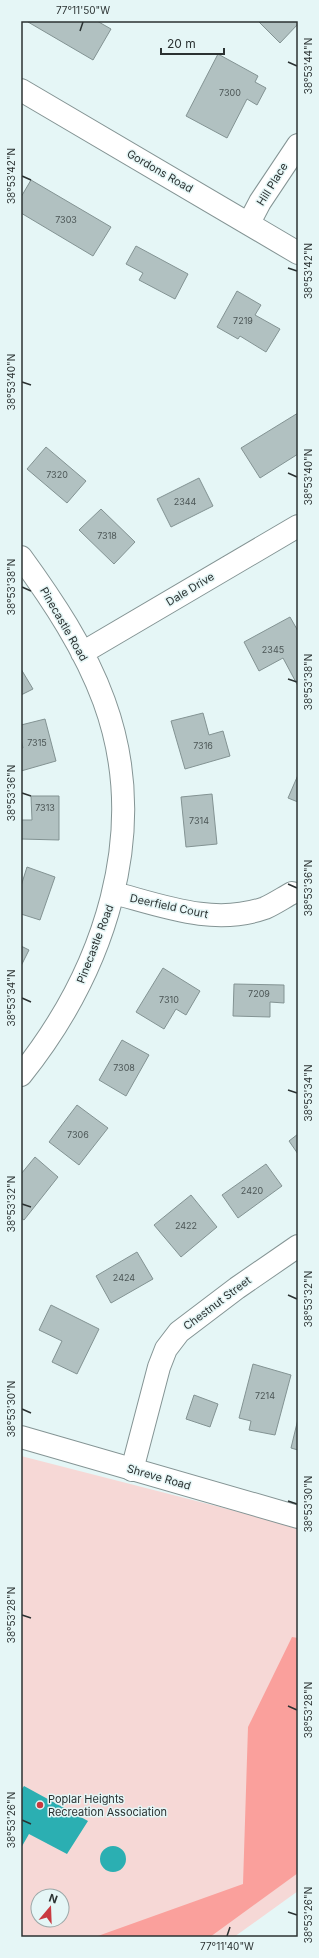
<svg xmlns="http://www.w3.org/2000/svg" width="319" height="1958" font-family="Inter,sans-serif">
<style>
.green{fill:#f6d8d6;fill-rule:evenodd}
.forest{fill:#faa09c}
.water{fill:#2bafb2}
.building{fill:#b1c1c1;stroke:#839393}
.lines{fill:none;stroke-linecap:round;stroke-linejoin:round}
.minor-casing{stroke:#849494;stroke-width:24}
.secondary-casing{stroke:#849494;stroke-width:24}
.minor{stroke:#fff;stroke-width:22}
.secondary{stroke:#fff;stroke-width:22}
.ticks{fill:none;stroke:#2b3232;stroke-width:1.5}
.poi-dot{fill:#c93a40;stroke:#e5f6f6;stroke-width:1.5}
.labels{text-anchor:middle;stroke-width:3;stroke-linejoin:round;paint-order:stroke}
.number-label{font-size:9px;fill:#4c5656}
.street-label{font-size:11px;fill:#2b3232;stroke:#e5f6f6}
.poi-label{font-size:11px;fill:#2b3232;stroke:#e5f6f6;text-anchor:start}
.neatline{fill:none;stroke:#2b3232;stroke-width:1.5}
.ticks-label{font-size:10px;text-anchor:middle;fill:#2b3232}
</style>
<rect width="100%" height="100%" fill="#e5f6f6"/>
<path class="green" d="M21,1456L298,1527V1891L234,1937H21ZM38,1896H62V1920H38Z"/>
<path class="forest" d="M292,1637L298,1638V1873L210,1937H95L243,1884L248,1727Z"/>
<path class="water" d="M24,1786L88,1821L67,1854L29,1834L21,1848V1790Z
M100 1859a13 13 0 1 1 26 0a13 13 0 1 1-26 0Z"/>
<path class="building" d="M29,21H97L111,29L93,60L28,22Z
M260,21H298V24L280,43L259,22Z
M218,54L258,76L255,82L266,88L257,105L247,99L227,138L186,116Z
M31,180L111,227L93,256L21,213V197Z
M136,246L188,274L175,299L139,280L143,273L126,264Z
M237,291L261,305L255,315L280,329L266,352L240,336L238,339L217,327Z
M298,413V454L260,478L241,448Z
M46,447L86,481L67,503L27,469Z
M199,478L213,506L171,527L157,499Z
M101,509L135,542L114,564L79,530Z
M290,617L298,631V686L283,658L259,671L244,642Z
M21,669L33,689L21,695Z
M203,713L209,735L223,731L230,756L185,769L171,721Z
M45,719L56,761L21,771V748H23L21,739V725Z
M298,775V802L288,798Z
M212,794L217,844L186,847L181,797Z
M31,796H59V840L21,839V820H32Z
M27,867L55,877L40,920L21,914V886Z
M21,946L29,950L21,966Z
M163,968L200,991L186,1015L176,1009L164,1029L136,1012Z
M234,984L284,985V1003L270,1002V1017L233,1016Z
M122,1040L149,1055L126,1096L99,1080Z
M77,1105L108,1128L79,1165L49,1142Z
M298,1134V1154L289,1141Z
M35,1157L58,1177L24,1220L21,1218V1174Z
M266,1164L282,1186L238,1218L222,1195Z
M191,1195L217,1227L181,1257L154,1225Z
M137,1252L153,1279L111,1303L96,1276Z
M51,1305L99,1329L77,1374L52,1362L62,1341L39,1330Z
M253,1364L291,1375L275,1435L249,1430L251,1421L239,1418Z
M194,1395L218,1404L210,1427L186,1419Z
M298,1419V1450L291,1448Z"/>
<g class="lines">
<defs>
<path id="minor" d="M21,90L298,253
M249,223L260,202L298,145
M21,557C53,601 85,649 104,701C152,832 104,971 21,1075
M82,653L298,526
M114,893C163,906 214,926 265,908C274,904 283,898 292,893
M132,1470L159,1367L166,1349L179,1332L237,1288L298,1246"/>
<path id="secondary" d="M21,1437L298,1517"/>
</defs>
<use href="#minor" class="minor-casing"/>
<use href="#secondary" class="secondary-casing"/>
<use href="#minor" class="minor"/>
<use href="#secondary" class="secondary"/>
</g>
<path class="ticks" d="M80,31L83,22M288,62L297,66M22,176L31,180M288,268L297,271M22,382L31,385M288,473L297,477M22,587L31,591M288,679L297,682M22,793L31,796M288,884L297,888M22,998L31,1002M288,1090L297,1093M22,1204L31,1207M288,1295L297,1299M22,1409L31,1413M288,1501L297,1504M22,1615L31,1618M288,1706L297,1710M22,1820L31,1824M288,1912L297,1915M227,1936L230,1927"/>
<circle class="poi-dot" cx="40" cy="1805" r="4"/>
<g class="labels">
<g class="number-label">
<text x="230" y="96">7300</text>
<text x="66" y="223">7303</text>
<text x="243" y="324">7219</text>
<text x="57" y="478">7320</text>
<text x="185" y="505">2344</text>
<text x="107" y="539">7318</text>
<text x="273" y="653">2345</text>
<text x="37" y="746">7315</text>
<text x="203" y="749">7316</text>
<text x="45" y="811">7313</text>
<text x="199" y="824">7314</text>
<text x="259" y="997">7209</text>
<text x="169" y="1003">7310</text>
<text x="124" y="1071">7308</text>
<text x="78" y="1138">7306</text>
<text x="252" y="1194">2420</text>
<text x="186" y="1229">2422</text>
<text x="124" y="1281">2424</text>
<text x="265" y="1399">7214</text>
</g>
<g class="street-label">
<text transform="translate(160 171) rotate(30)" y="4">Gordons Road</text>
<text transform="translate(272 184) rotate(-58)" y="4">Hill Place</text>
<text transform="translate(190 589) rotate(-31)" y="4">Dale Drive</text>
<text transform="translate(64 624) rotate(60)" y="4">Pinecastle Road</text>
<text transform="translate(169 906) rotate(12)" y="4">Deerfield Court</text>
<text transform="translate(95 944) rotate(-69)" y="4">Pinecastle Road</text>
<text transform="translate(217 1303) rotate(-37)" y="4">Chestnut Street</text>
<text transform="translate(159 1477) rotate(16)" y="4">Shreve Road</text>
</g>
<g class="poi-label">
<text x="48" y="1803">Poplar Heights<tspan x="48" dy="13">Recreation Association</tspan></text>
</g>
</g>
<rect width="319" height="1958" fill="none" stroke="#e5f6f6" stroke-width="44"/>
<g transform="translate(50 1908) rotate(19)"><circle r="19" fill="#e5f6f6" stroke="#9ba8a8"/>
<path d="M0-3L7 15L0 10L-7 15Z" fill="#c93a40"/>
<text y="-6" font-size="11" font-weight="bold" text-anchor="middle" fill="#2b3232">N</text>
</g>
<path d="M161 48v6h63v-6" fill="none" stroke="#2b3232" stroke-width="2"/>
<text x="167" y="48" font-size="12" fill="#2b3232" stroke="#e5f6f6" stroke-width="3" paint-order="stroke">20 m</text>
<rect x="22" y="22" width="275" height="1914" class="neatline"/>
<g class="ticks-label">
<text x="83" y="14">77°11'50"W</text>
<text transform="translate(308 66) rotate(-90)" y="4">38°53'44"N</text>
<text transform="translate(11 176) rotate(-90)" y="4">38°53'42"N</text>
<text transform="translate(308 271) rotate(-90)" y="4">38°53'42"N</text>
<text transform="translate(11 382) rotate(-90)" y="4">38°53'40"N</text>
<text transform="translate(308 477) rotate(-90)" y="4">38°53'40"N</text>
<text transform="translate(11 587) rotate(-90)" y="4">38°53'38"N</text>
<text transform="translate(308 682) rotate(-90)" y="4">38°53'38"N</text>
<text transform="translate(11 793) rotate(-90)" y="4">38°53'36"N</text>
<text transform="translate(308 888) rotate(-90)" y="4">38°53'36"N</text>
<text transform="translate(11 998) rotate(-90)" y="4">38°53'34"N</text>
<text transform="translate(308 1093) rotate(-90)" y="4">38°53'34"N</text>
<text transform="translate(11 1204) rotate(-90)" y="4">38°53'32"N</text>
<text transform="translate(308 1299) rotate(-90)" y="4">38°53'32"N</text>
<text transform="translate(11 1409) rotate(-90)" y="4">38°53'30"N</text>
<text transform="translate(308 1504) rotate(-90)" y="4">38°53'30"N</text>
<text transform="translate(11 1615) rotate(-90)" y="4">38°53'28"N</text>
<text transform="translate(308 1710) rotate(-90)" y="4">38°53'28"N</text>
<text transform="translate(11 1820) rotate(-90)" y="4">38°53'26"N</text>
<text transform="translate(308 1915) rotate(-90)" y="4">38°53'26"N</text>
<text x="227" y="1950">77°11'40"W</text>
</g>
</svg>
